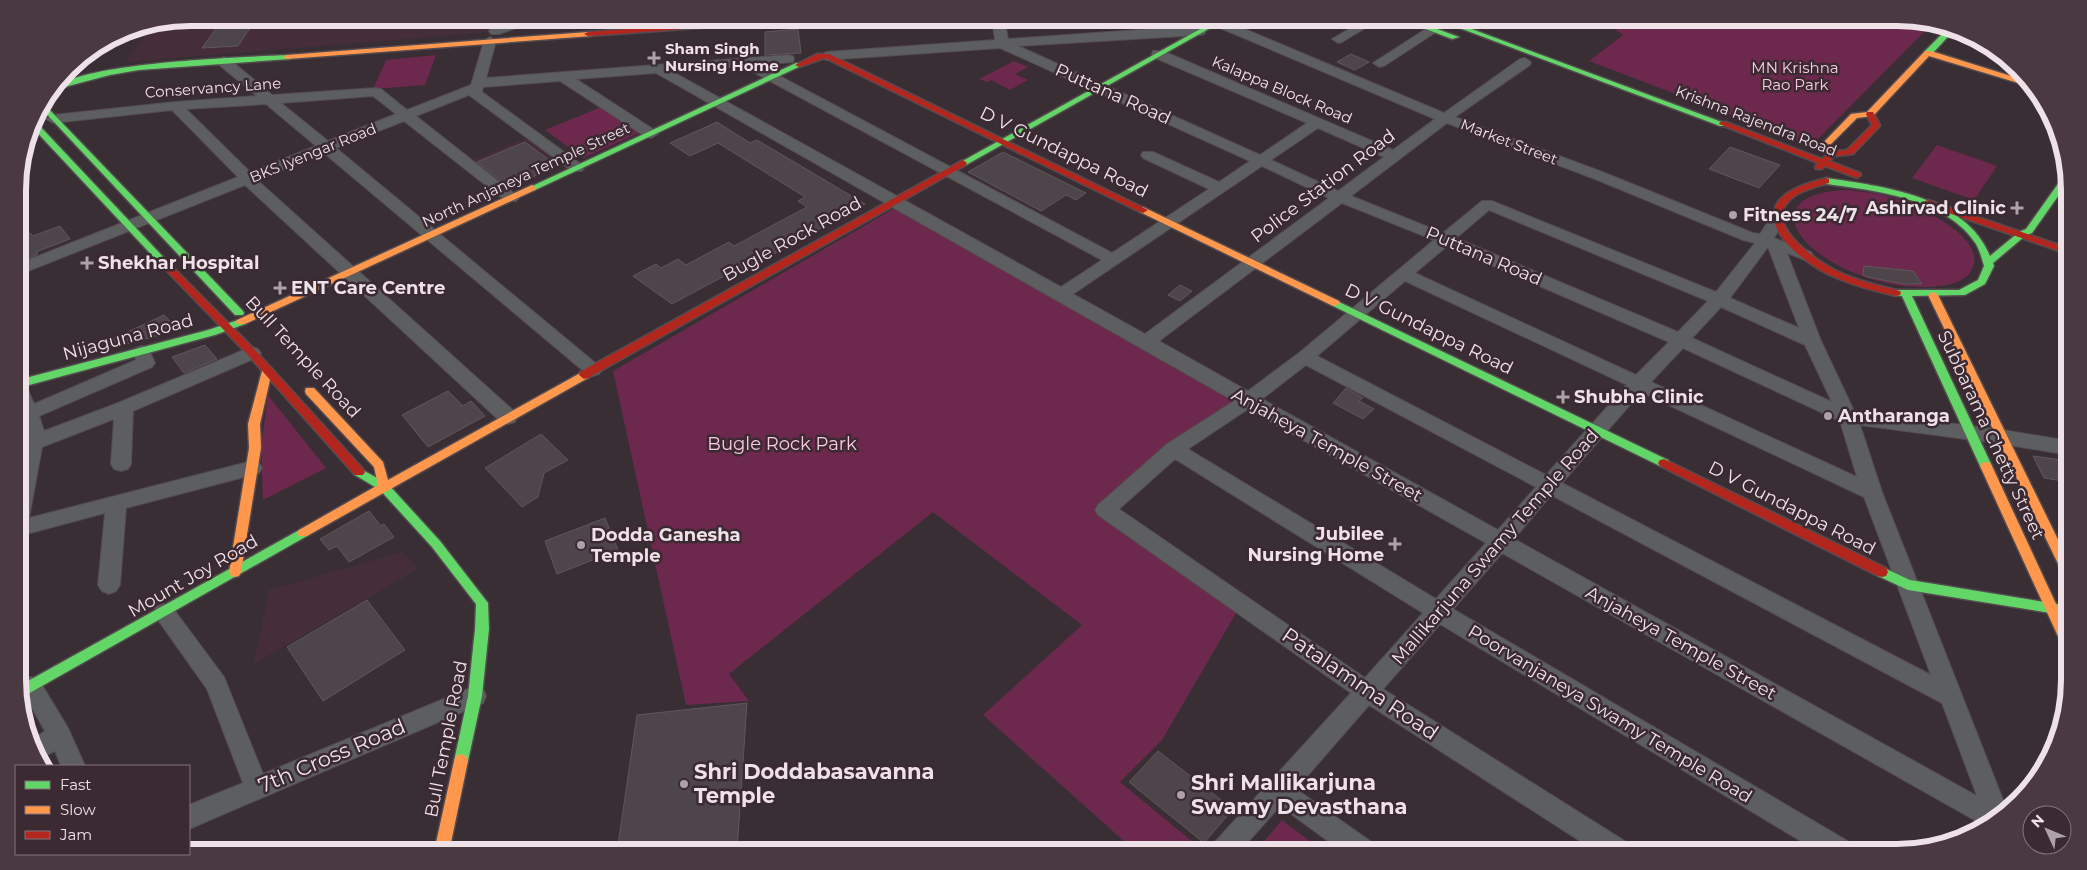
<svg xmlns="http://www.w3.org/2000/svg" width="2087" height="870" font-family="Montserrat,sans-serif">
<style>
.built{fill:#452e39}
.green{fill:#6d284e}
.building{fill:#4e454a;stroke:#60575a}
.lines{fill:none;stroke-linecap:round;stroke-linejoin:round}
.street-casing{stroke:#544b50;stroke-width:2}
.fast-casing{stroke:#544b50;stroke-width:3}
.slow-casing{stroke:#544b50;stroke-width:3}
.jam-casing{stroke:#544b50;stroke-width:3}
.street{fill:#5c5e5f;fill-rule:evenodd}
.fast{fill:#63d668;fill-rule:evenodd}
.slow{fill:#ff974d;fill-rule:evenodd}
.jam{fill:#b3261e;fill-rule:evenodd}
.poi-dot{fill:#aea2a8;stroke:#3c2a32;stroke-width:2}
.labels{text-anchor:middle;stroke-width:5;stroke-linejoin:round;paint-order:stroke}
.far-poi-label{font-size:15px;font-weight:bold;fill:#eee1e7;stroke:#3c2a32;text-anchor:start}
.far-park-label{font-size:15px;fill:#f9c9df;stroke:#3c2a32}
.far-street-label{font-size:15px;fill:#eee1e7;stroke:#3c2a32}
.street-label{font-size:18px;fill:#eee1e7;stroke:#3c2a32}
.poi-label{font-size:18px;font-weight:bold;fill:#eee1e7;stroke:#3c2a32;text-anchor:start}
.park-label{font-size:18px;fill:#f9c9df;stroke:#3c2a32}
.near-street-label{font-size:21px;fill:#eee1e7;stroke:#3c2a32}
.near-poi-label{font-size:21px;font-weight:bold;fill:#eee1e7;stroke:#3c2a32;text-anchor:start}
.rim{fill:none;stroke:#eee1e7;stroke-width:6}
</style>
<rect width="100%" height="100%" fill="#382e33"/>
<path class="built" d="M285,18H495L490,32L125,62L151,28Z
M526,138L563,166L508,191L471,161Z
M18,401L28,435L24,463L19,466Z
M403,552L418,569L254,664L269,590Z"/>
<path class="green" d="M1600,18H1897L1932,24L1816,141L1805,142L1791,138L1589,61L1623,35Z
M436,55L425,85L373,89L386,60Z
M1014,61L1028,67L1015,74L1028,80L1010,90L991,80L988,82L979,79Z
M601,107L639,133L583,158L545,130Z
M1937,145L1997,166L1974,200L1912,178Z
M1848,190C1862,192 1876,193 1890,197C1912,203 1992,237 1971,271C1963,284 1944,286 1930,287C1896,288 1861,279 1832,262C1777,230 1781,191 1848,190Z
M895,208L1237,402L1098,511L1239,608L1162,740L1120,782L1199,847L1195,852H1136L983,715L1082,625L933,512L729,674L749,701L686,705L613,371Z
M268,395L326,468L263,500L261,447Z
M1282,820L1324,852H1255Z"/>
<path class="building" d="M250,25V28L238,46L202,48L217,27Z
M798,29L801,53L765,55V32Z
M1351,54L1369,62L1355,70L1337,62Z
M717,122L750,143L757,140L865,204L730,278L726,275L672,304L633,276L656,264L661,268L678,259L686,265L729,242L734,246L807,207L798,201L805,197L718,143L690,156L670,143Z
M525,142L557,166L509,187L477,162Z
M1730,147L1780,165L1759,188L1709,169Z
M1003,152L1086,193L1076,200L1066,195L1041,211L968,172Z
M60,226L70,239L36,252L38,254L24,260L18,252V238L30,233L33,236Z
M1864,266L1913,271L1922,284H1904L1867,277L1863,275Z
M1180,285L1192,291L1180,301L1168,295Z
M164,315L176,327L156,336L112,348L106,342Z
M205,345L217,359L184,373L172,357Z
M1346,388L1363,398L1359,401L1374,409L1363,419L1333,403Z
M448,391L463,406L471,401L485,416L428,447L402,415Z
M541,434L568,460L544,473L538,497L522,507L485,468Z
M2033,456L2069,461V482L2044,478Z
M369,511L381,526L384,524L394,537L349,562L337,546L329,550L320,539Z
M605,518L618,550L557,574L545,541Z
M367,600L405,650L323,701L287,647Z
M747,703L737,852H617L637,715Z
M1158,751L1233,809L1204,843L1129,782Z"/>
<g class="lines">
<defs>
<path id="street" d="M221,18H274L268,22L149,30L143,27L174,21Z
M522,18H538L536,21L499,34H491L489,31L491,28Z
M992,18H1004L1008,39L1195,26L1204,28L1206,31L1204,34L1200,35L1018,46L1260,155L1307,123L1153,57L1152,54L1153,51H1163L1393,150L1435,119L1213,25L1211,22L1213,19H1221L1444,113L1520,59L1525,58L1531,62L1530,65L1455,117L1605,173L1753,233L1760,234L1773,214H1783L1786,217L1774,238L1811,252L1813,255L1811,258L1805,260L1787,253L1821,341L1854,411L2003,430L2069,441V455L2003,444L1860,425L1882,492L2007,810L2002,817L1985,826L1502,553L1453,609L1851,843L1855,852H1819L1440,624L1383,689L1628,843L1632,852H1597L1369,705L1296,789L1373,843L1377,852H1343L1280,806L1239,852H1210L1214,843L1351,693L1098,515L1095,510L1098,505L1167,444L1234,401L656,73L576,79L656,131L658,134L651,138L646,137L560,81L483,87L482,92L582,165L584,168L582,171H572L469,95L416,116L516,195L519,198L516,201H506L404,121L336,148L599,366L602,370L599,374L593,376L587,374L324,153L257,180L515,412L517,417L515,422L508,424L501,422L245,185L18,275V264L238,177L172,110L53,123L46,119L53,115L175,102L257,96L218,64L217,61L223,57L228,58L272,95L376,88L381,89L407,110L471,85L484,41L490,37L496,41L486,78L788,55L793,56L794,59L793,62L759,65L1112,253L1209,189L1143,158L1141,155L1143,152H1153L1219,182L1250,161L1000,48L826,60L820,56L826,52L995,40ZM742,66L1102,260L1061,287L673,72ZM373,96L396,114L328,141L281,103ZM266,104L316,146L250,172L186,109ZM1447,123L1595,179L1743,240L1755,243L1716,292L1492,201H1482L1443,233L1351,196ZM1318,128L1384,157L1338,191L1271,160ZM1262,166L1329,198L1145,334L1073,294ZM1342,203L1434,240L1299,353L1248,391L1159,341ZM1489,210L1708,301L1678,332L1456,238ZM1447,246L1669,342L1636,375L1415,273ZM1768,247L1799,328L1730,298ZM1405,281L1627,385L1546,475L1317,356ZM1721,307L1805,345L1832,402L1692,338ZM1683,348L1840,421L1857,477L1651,382ZM1306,365L1536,487L1498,530L1262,399ZM1641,392L1864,497L1931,675L1562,483ZM1248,409L1486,543L1436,599L1188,449ZM1175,459L1423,613L1365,678L1119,509ZM1551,495L1942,703L1977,796L1514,539Z
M1368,18H1382L1342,42L1338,43L1332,39Z
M1432,25L1436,26L1438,29L1436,32L1384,66L1379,67L1373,63Z
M142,346L148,348L155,363L152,367L39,416L44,431L118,403L246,349L252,347L258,349L261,353L258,357L133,411L131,464L128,469L121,471L114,469L111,464L114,419L42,447L29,518L252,461L259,463L262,468L259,473L252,475L126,508L120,585L116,591L109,594L102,591L98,585L105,513L19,536V468L26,431L18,411V379L24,381L34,404L136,360L133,352L136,348Z
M164,604L172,607L224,677L263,774L475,686L483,689L486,696L483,703L189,829V805L243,783L207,689L153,613L156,607Z
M31,677L39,680L68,728L85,766H61L55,751L42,757L34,738L45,731L20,687L23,680Z"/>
<path id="fast" d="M1220,18H1228L966,165H960L959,163Z
M1397,18H1407L1459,37L1452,39Z
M1433,18H1442L1727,124L1726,126H1720Z
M1948,28L1955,29L1931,55H1925V51Z
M287,55L291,57L290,59L139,70L110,75L53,90C75,62 247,57 287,55Z
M796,63L803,65L535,190L532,191L528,188Z
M43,103L243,311L244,313L243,315H235L40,107Z
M33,122H36L168,262L170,264L168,266H162L32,127Z
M2068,173V182L2032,233L2025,236L1993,263L1994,266L1985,284L1965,295L1912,296L1992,466L1990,469H1982L1980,466L1902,296L1892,295L1891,293L1896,290H1959L1978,280L1984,266C1982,259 1980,251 1976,244C1948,199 1873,190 1826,184L1822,181L1826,178C1882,186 1966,196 1990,256L2019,232L2026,229L2065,174Z
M1335,300L1668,460L1670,463L1668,466H1660L1331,305L1330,303Z
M241,319L246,322L245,324L215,335L18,388V380L208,330Z
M359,468L388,484L440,541L488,603L489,629L482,696L468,761L466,766L461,768L456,766L454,761L468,696L475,629L476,604L432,547L380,490L355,475L353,472L355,469Z
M303,528L307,530L309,533L307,536L19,699V686Z
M1882,567L1910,580L2069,606V616L1908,590L1878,576L1876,572L1878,568Z"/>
<path id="slow" d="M588,32H591V36L287,59L283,57L287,55Z
M1925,51H1931L2030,82L2035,88L1929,56L1873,116L1857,118L1831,144L1836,154L1835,156H1829L1823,144L1824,142L1851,114L1867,112Z
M532,185L536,188L535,190L245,324H237L236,322L237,320Z
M1143,207L1339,301L1340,303L1335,306L1331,305L1140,212V208Z
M1933,292L1938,295L2069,562V579L2065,578L2063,574L1928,295Z
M267,367L272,371L260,424L261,448L241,572L239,576L235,577L231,576L229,572L249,448L248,424L262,371Z
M584,371L589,375L588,378L307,536H299L297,533L299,530L378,485L374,467L306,394L305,391L306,388H314L383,462L388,480Z
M1986,462L1990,463L1992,466L2069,632V650L2064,649L2062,645L1980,466L1982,463Z
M461,754L466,756L468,761L449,852H434L454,761L456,756Z"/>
<path id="jam" d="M785,18H812L808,20L588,36L584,34L588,32Z
M817,54H829L1148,210L1143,213L1140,212L825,58L799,67L795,65Z
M1867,112H1873L1880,125L1879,127L1853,154L1835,156L1829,161L1860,173L1861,175L1857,178L1825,166L1822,169H1816L1815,167L1818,163L1719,124L1720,122H1726L1822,159L1829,152L1847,150L1872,125L1866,114Z
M963,160L967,163L966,165L588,378L584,379L579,375L580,372Z
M1826,178L1829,179V183C1816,187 1797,191 1788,202C1765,227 1819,262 1837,271C1857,281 1878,285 1900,291L1901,293L1900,295L1896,296C1874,291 1851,285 1830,275C1808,265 1759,230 1778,202C1788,188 1811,182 1826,178Z
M1928,200L2068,248V254L1925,205V201Z
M165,261L168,262L256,351L363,469L365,472L363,475H355L248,355L162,266L160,264L162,262Z
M1664,459L1886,568L1888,572L1886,576L1882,577L1878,576L1660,466L1658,463L1660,460Z"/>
</defs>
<use href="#street" class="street-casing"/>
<use href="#fast" class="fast-casing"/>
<use href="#slow" class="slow-casing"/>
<use href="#jam" class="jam-casing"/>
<use href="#street" class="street"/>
<use href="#fast" class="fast"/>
<use href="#slow" class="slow"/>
<use href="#jam" class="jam"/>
</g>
<g class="poi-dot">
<path d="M651.5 50.5h5v5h5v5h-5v5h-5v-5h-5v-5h5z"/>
<path d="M2014.5 200.5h5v5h5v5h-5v5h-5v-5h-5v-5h5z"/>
<circle cx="1733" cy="215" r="5"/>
<path d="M84.5 255.5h5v5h5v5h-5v5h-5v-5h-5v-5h5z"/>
<path d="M277.5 280.5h5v5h5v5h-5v5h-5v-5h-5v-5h5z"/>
<path d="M1560.5 389.5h5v5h5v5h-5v5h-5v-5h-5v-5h5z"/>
<circle cx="1828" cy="416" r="5"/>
<path d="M1392.5 536.5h5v5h5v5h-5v5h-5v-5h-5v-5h5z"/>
<circle cx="581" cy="545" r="5"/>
<circle cx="684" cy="784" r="5"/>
<circle cx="1181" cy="795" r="5"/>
</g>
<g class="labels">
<g class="far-poi-label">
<text x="665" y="54">Sham Singh<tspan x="665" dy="17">Nursing Home</tspan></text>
</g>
<g class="far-park-label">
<text x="1795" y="73">MN Krishna<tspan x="1795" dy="17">Rao Park</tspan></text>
</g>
<g class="far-street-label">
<text transform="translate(213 88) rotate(-4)" y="5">Conservancy Lane</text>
<text transform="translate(1282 90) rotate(23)" y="5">Kalappa Block Road</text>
<text transform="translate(1756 121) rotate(21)" y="5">Krishna Rajendra Road</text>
<text transform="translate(1509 142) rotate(21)" y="5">Market Street</text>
<text transform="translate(313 153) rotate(-22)" y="5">BKS Iyengar Road</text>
<text transform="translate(526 175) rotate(-25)" y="5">North Anjaneya Temple Street</text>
</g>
<g class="street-label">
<text transform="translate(1113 94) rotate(24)" y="6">Puttana Road</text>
<text transform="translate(1064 152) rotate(26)" y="6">D V Gundappa Road</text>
<text transform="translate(1323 186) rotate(-37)" y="6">Police Station Road</text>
<text transform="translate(792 239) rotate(-29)" y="6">Bugle Rock Road</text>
<text transform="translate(1484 256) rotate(23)" y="6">Puttana Road</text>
<text transform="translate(1429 329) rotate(26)" y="6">D V Gundappa Road</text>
<text transform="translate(128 337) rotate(-15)" y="6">Nijaguna Road</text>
<text transform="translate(303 357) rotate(47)" y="6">Bull Temple Road</text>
<text transform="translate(1991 435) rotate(65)" y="6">Subbarama Chetty Street</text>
<text transform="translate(1327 445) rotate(29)" y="6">Anjaheya Temple Street</text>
<text transform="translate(1792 508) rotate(27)" y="6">D V Gundappa Road</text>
<text transform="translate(1495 547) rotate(-49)" y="6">Mallikarjuna Swamy Temple Road</text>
<text transform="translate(193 576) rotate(-30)" y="6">Mount Joy Road</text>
<text transform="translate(1681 643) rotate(29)" y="6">Anjaheya Temple Street</text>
<text transform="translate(1610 714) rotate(31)" y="6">Poorvanjaneya Swamy Temple Road</text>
<text transform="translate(446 739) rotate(-79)" y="6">Bull Temple Road</text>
</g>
<g class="poi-label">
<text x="2006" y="214" text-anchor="end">Ashirvad Clinic</text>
<text x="1743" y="221">Fitness 24/7</text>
<text x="98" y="269">Shekhar Hospital</text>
<text x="291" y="294">ENT Care Centre</text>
<text x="1574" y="403">Shubha Clinic</text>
<text x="1838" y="422">Antharanga</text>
<text x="1384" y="540" text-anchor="end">Jubilee<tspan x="1384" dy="21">Nursing Home</tspan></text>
<text x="591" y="541">Dodda Ganesha<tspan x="591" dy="21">Temple</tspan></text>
</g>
<g class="park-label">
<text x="782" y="450">Bugle Rock Park</text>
</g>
<g class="near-street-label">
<text transform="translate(1360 684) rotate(34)" y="7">Patalamma Road</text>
<text transform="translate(332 756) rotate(-23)" y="7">7th Cross Road</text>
</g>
<g class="near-poi-label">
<text x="694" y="779">Shri Doddabasavanna<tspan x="694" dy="24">Temple</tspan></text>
<text x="1191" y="790">Shri Mallikarjuna<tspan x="1191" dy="24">Swamy Devasthana</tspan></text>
</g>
</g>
<path d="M0 0H2087V870H0ZM190 26H1897A164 164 0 0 1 2061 190V680A164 164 0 0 1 1897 844H190A164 164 0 0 1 26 680V190A164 164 0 0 1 190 26Z" fill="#4a3940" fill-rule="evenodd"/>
<path class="rim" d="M190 26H1897A164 164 0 0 1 2061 190V680A164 164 0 0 1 1897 844H190A164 164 0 0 1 26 680V190A164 164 0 0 1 190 26Z"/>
<rect x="15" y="765" width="175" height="90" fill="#3c2a32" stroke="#83737a"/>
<rect x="25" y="781" width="25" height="8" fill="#63d668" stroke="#83737a"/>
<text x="60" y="790" font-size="15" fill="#eee1e7">Fast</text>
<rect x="25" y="806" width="25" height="8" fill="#ff974d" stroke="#83737a"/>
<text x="60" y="815" font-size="15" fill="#eee1e7">Slow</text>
<rect x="25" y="831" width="25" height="8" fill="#b3261e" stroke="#83737a"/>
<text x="60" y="840" font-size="15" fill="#eee1e7">Jam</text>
<g transform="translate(2047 830) rotate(314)"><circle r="24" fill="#3c2a32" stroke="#83737a"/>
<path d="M0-4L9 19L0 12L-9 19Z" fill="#aea2a8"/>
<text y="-8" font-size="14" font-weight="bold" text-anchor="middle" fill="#eee1e7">N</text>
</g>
</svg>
